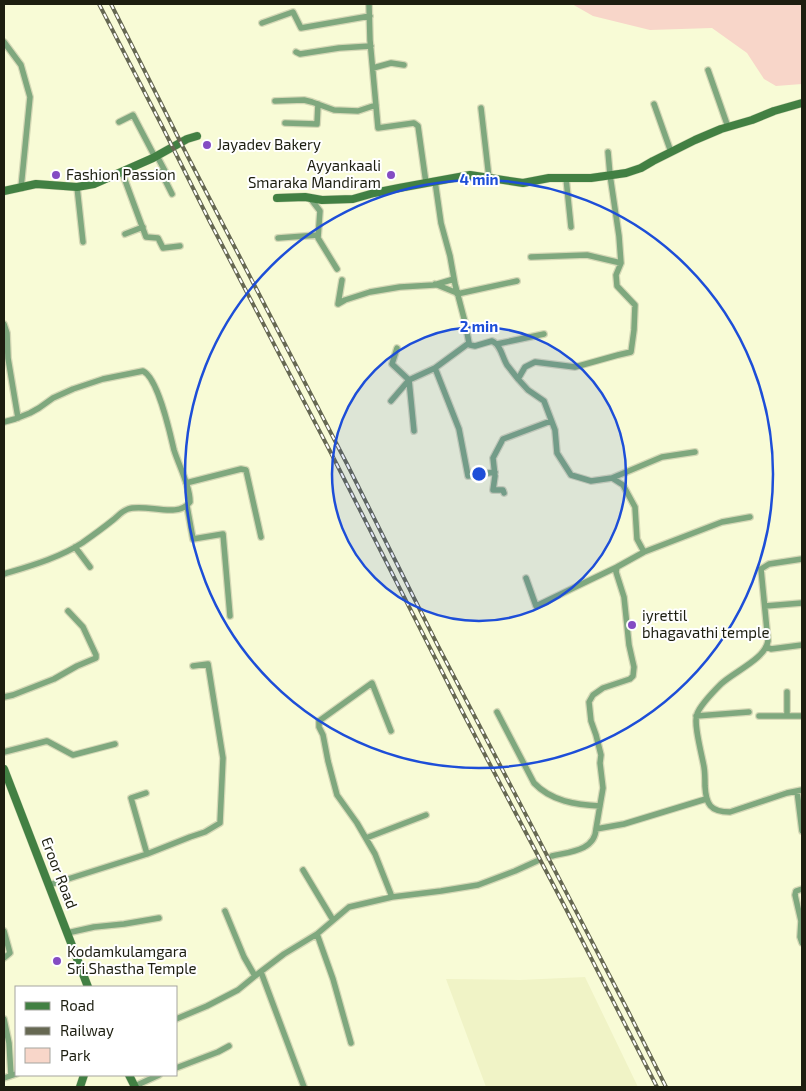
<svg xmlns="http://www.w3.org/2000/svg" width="806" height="1091" font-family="'Exo 2',sans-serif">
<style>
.built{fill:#f0f3c6}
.green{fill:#f8d6c9}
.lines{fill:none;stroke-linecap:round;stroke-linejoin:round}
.street-tunnel{stroke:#d7dab8;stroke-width:5.5;stroke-dasharray:5.5 3;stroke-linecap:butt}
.street-casing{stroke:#d5d8b6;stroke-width:8}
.secondary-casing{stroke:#d5d8b6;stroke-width:9}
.street{stroke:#7fa87e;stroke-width:5.5}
.secondary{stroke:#428043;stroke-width:8}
.rail-casing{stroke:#666852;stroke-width:4}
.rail{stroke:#fff;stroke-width:2;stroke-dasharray:5.5;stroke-linecap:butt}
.ring{fill:none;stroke:#1d4ed8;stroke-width:2.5}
.poi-dot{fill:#844cc3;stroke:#fff;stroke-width:2}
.labels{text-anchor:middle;stroke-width:4;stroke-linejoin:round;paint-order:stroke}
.poi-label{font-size:15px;fill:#1d1e10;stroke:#fff;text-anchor:start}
.street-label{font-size:15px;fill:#1d1e10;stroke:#fff}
.centre{fill:#1d4ed8;stroke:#fff;stroke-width:2.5}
.ring-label{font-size:15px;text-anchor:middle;font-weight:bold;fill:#1d4ed8;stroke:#fff;stroke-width:4;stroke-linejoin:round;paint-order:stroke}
</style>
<rect width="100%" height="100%" fill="#f8fbd6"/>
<path class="built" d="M585,977L638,1087H486L446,979L520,980Z"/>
<path class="green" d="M572,4H802V84L776,86L764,79L747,53L712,28L650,30L593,16Z"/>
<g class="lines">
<path class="street-tunnel" d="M537,861L552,856"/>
<defs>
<path id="street" d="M369,4L370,40L378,128L414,123L418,126L426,183
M262,23L293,12L301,28L370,16
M4,42L21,65L30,97L21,188
M296,52L300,54L339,48L371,46
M373,68L391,63L404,65
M708,70L728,127
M275,101L304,100L312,102L334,110L358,111L376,105
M654,104L671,152
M481,108L489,178
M119,122L133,115L155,157
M285,123L317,124L318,104
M157,156L165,171L161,172L172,194
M122,172L146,237L158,238L163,248L180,246
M566,178L571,227
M435,181L441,223L450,256L455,284L465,322L469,343L470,345L475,346L492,341C501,345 502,357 507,365C511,370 514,374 518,379
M77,187L83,242
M310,198L320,211L318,238L337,269
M125,234L143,227
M278,238L318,235
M531,257L587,255L621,263
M342,280L338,304L345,300L370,292L400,287L434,285L454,279
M435,284L457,293
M457,294L517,281
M4,324L7,333L8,358L18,418
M497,344L544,334
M435,368L469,343
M391,401L409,380L392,364L397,348
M4,422L15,419L30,413L39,408L53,398L73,389L103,379L143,371C158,378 170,433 174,450C179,466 190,486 190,502C178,519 146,503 128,509C122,511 118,516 113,520C103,528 92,536 82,543C59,558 30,566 4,574
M414,431L409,380L435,368L459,429L468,476L495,472
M612,478L662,457L695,452
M186,483L241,469L246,470L261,537
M504,493L503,490H493L495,476L493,458L503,439L551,421
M187,506L193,539L223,534L230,616
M75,547L90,567
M644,552L722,522L750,517
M802,559L769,564L761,569L768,641C765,659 735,671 721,684C715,690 700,706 697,714C693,723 702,755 704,767C705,773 705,780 705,786C706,804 710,812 730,812L787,793L802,790
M526,578L536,606L617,567
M765,606L802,603
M767,647L771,649L802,645
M787,692V716
M4,697L13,695L54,679L77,666L96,658V655L83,627L68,611
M497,712L534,783C551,801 576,805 600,806
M696,716L749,712
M759,716H802
M391,731L372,683L319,721V727L323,735L328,761L337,795L357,823L375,854L392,897
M4,752L47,741L73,755L115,744
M797,791L802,831
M596,829L603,788L600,763L601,755L596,735L591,721L589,702L593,695L603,688L630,679L633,676L634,667L629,645L624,597L616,572L617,567L644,552L637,539L635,507L623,485L612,478L591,481L571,475L557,453L555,430L544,401L528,390L518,379L525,367L535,362L575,367L618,355L631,352L634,330L635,305L617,286L616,275L621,263L619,236L610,175L608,152
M366,838L426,815
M147,854L190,837L205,832L220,823L223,758L208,664L193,666
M552,856C568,852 595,851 596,829L624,824L706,799
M303,870L333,920
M49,885L147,854L131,798L146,793
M802,889L796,891L795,895L801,921L800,937L802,943
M4,931L10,953L4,958
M67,933L94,927L124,924L159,918
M317,934L333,979L351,1043
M261,972L304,1087
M255,976L284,954L317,934L349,907L392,897L441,891L478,885L515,871L537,861
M4,1019L9,1043L11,1075
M176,1019L207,1006L238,990L255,976L244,957L225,911
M176,1068L218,1052L229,1046
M4,1078L16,1074
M135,1086L159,1075"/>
<path id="secondary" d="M4,191L36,184L77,187L94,184L153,158L187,139L197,136
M277,198L305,197L322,200L353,199L374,193L399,188L470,175L523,183L549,178H591L626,173L641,168L653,161L695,140L721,129L752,120L774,111L802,103
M4,769L88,987
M129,1075L135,1087
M80,1087L84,1075"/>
</defs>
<use href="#street" class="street-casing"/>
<use href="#secondary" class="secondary-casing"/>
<use href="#street" class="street"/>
<use href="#secondary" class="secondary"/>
<defs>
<path id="rail" d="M99,4L162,126L210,222L331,453L463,713L566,909L657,1087
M111,4L188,157L347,464L438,646L628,1011L666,1087"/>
</defs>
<use href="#rail" class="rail-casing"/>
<use href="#rail" class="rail"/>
</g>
<circle cx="479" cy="474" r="147" fill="#1d4ed8" fill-opacity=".12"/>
<g class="ring">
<circle cx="479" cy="474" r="147"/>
<circle cx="479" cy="474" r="294"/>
</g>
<g class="poi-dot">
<circle cx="207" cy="145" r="5"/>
<circle cx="56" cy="175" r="5"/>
<circle cx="391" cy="175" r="5"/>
<circle cx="632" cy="625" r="5"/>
<circle cx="57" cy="961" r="5"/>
</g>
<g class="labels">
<g class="poi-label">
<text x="217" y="150">Jayadev Bakery</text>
<text x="381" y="171" text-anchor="end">Ayyankaali<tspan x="381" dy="17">Smaraka Mandiram</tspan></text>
<text x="66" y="180">Fashion Passion</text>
<text x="642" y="621">iyrettil<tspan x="642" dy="17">bhagavathi temple</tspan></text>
<text x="67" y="957">Kodamkulamgara<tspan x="67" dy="17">Sri.Shastha Temple</tspan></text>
</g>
<g class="street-label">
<text transform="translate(59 873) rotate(69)" y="5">Eroor Road</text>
</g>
</g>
<circle cx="479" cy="474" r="8" class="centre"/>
<g class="ring-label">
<text x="479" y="185">4 min</text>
<text x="479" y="332">2 min</text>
</g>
<rect width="806" height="1091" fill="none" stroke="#1d1e10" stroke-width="10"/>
<rect x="15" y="986" width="162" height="90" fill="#ffffff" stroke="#a5a59f"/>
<rect x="25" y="1002" width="25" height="8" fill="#428043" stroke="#a5a59f"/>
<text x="60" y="1011" font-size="15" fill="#1d1e10">Road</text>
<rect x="25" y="1027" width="25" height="8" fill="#666852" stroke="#a5a59f"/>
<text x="60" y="1036" font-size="15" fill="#1d1e10">Railway</text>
<rect x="25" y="1048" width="25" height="15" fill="#f8d6c9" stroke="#a5a59f"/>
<text x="60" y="1061" font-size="15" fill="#1d1e10">Park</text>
</svg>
